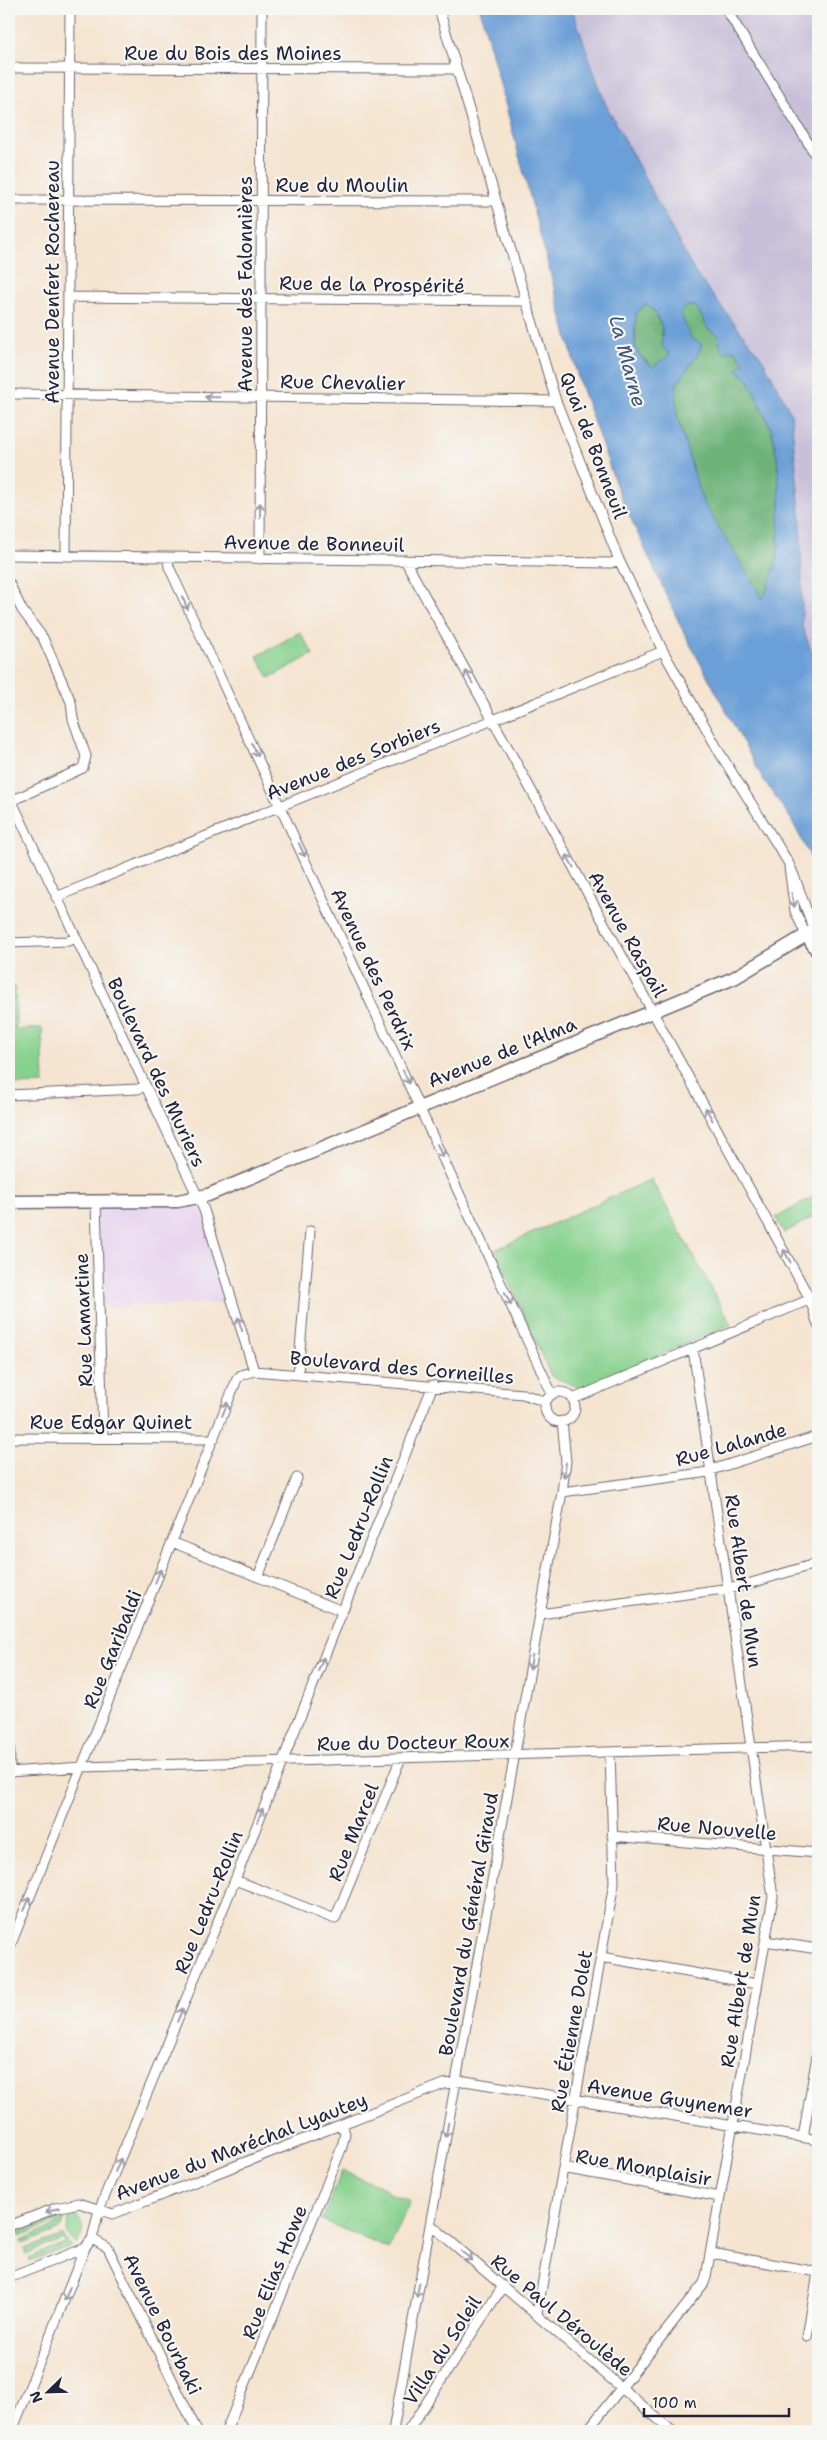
<svg xmlns="http://www.w3.org/2000/svg" width="827" height="2440" font-family="'Shantell Sans',sans-serif">
<style>
.built{fill:#e7d2ef}
.industrial{fill:#c8bfd8}
.green{fill:#87d18e;stroke:#547a64}
.forest{fill:#6db379;stroke:#486a5a}
.water{fill:#6a9fd7;stroke:#466089;fill-rule:evenodd}
.lines{fill:none;stroke-linecap:round;stroke-linejoin:round}
.minor-casing{stroke:#6c666f;stroke-width:11}
.tertiary-casing{stroke:#6c666f;stroke-width:14}
.secondary-casing{stroke:#6c666f;stroke-width:15}
.minor{stroke:#fff;stroke-width:9}
.tertiary{stroke:#fff;stroke-width:11}
.secondary{stroke:#fff;stroke-width:12}
.oneway{stroke:#9c9ca7}
.labels{text-anchor:middle;stroke-width:4.5;stroke-linejoin:round;paint-order:stroke}
.street-label{font-size:19px;fill:#22223b;stroke:#f6f6f2}
.water-label{font-size:20px;font-style:italic;fill:#3f5479;stroke:#f6f6f2}
</style>
<rect width="100%" height="100%" fill="#f6f6f2"/>
<filter id="ink" filterUnits="userSpaceOnUse"><feTurbulence type="fractalNoise" baseFrequency=".02" numOctaves="2"/><feDisplacementMap in="SourceGraphic" scale="10" xChannelSelector="R" yChannelSelector="G"/><feConvolveMatrix kernelMatrix="1 2 1 2 8 2 1 2 1" color-interpolation-filters="sRGB"/></filter>
<filter id="wash" filterUnits="userSpaceOnUse"><feTurbulence type="fractalNoise" baseFrequency=".0096" numOctaves="4" result="noise"/><feDisplacementMap in="SourceGraphic" scale="20" xChannelSelector="R" yChannelSelector="G"/><feGaussianBlur stdDeviation="1.12" result="paint"/><feColorMatrix in="noise" values="0 0 0 0 0 0 0 0 0 0 0 0 0 0 0 0 0 1.4 0 .05"/><feComposite in="paint" operator="in"/></filter>
<g filter="url(#wash)">
<rect width="100%" height="100%" fill="#f5e4d0"/>
<path class="built" d="M198,1198L233,1303L99,1307L96,1202Z"/>
<path class="industrial" d="M572,9H818V668L802,627L801,525L763,360L695,273L605,103Z"/>
<path class="green" d="M300,632L313,654L269,678L257,656Z
M9,987H15L16,1030L42,1028L44,1084L9,1085Z
M651,1179L731,1324L583,1389L551,1376L495,1250Z
M818,1194V1214L784,1233L776,1218Z
M342,2171L387,2189V2192L410,2201L389,2249L322,2220Z
M61,2214L64,2215C63,2221 63,2226 58,2230L23,2244L21,2240L58,2225L56,2222L19,2236L18,2231Z
M68,2214C84,2215 87,2234 76,2244L67,2235Z
M63,2235L67,2242L72,2246L29,2261L28,2258L65,2243L63,2239L26,2254L25,2249Z"/>
<path class="forest" d="M646,304L655,312L662,328L663,346L671,356L652,367L635,350L636,313Z
M687,306H696L708,329L718,335L721,349L735,350L744,363L737,371L748,378L772,431L777,457L780,503L777,561L763,600L702,500L677,416L676,385L702,344L691,339L680,313Z"/>
<path class="water" d="M480,9H572L605,103L695,273L763,360L791,413L801,525L802,627L818,668V872L791,819L763,779L683,631L619,493L579,381ZM646,304L655,312L662,328V346L670,355L652,367C629,350 635,339 636,313ZM687,306H696L708,329L718,335L721,349L726,352L735,350L744,363L737,370L748,378L772,431L777,457L780,503L777,561L763,599L702,500L677,416L676,385L698,354L702,344L691,339L680,313Z"/>
</g>
<g filter="url(#ink)">
<g class="lines">
<defs>
<path id="minor" d="M439,9L556,401L619,560L663,651L721,755L788,862C799,884 804,908 815,930
M726,9L818,159
M9,68L457,69
M9,200L496,201
M68,297L526,301
M9,394L556,401
M9,555L611,563L619,560
M66,556L70,9
M168,558L169,567L552,1394
M260,559L262,9
M405,560L810,1299L818,1325
M9,583L22,610L43,638L71,702L73,719L86,756L83,768L11,801
M9,795L204,1210L254,1371
M789,867L795,911L806,935
M56,897L663,651
M9,943L68,941L75,938
M9,1095L138,1089L145,1086
M96,1202L103,1437
M298,1374L310,1231
M545 1407a15 15 0 1 1 30 0a15 15 0 1 1-30 0Z
M573,1399L818,1296
M9,1438L214,1439
M562,1492L702,1473L818,1436
M172,1542L342,1611
M258,1577L297,1478
M540,1614L738,1587L818,1563
M9,1709L10,1772
M9,1772L82,1767L818,1746
M612,1836L818,1853
M235,1880L335,1919L401,1758
M765,1941L818,1949
M9,1949L237,1379L241,1375L254,1371L523,1394L546,1402
M601,1957L757,1984
M803,2137L818,2050
M563,2168L720,2197
M430,2224L672,2431
M9,2226L56,2208L79,2203L113,2214L444,2084L465,2081L818,2140
M92,2239L108,2248L197,2431
M711,2253L818,2272
M9,2278L85,2248
M537,2314L614,1883L610,1752
M807,2337L818,2273
M12,2431L85,2248L92,2239L99,2210L235,1880L433,1385
M226,2431L342,2147L345,2134L342,2124
M393,2431L562,1492L566,1461L562,1421
M408,2431L503,2286
M587,2431L704,2283L706,2277L773,1897L693,1349"/>
<path id="tertiary" d="M806,935L818,953"/>
<path id="secondary" d="M9,1202L178,1201L208,1195L734,978L818,928"/>
</defs>
<use href="#minor" class="minor-casing"/>
<use href="#tertiary" class="tertiary-casing"/>
<use href="#secondary" class="secondary-casing"/>
<use href="#minor" class="minor"/>
<use href="#tertiary" class="tertiary"/>
<use href="#secondary" class="secondary"/>
</g>
<defs><path id="oneway-shaft" d="M-6 0H5M1.5-3L5.5 0L1.5 3" fill="none" stroke-width="1.6" stroke-linecap="round" stroke-linejoin="round" transform="scale(1.25)"/></defs>
<g class="oneway">
<use href="#oneway-shaft" transform="translate(212 397) rotate(-179)"/>
<use href="#oneway-shaft" transform="translate(260 510) rotate(-90)"/>
<use href="#oneway-shaft" transform="translate(185 603) rotate(65)"/>
<use href="#oneway-shaft" transform="translate(469 677) rotate(-119)"/>
<use href="#oneway-shaft" transform="translate(255 750) rotate(65)"/>
<use href="#oneway-shaft" transform="translate(302 850) rotate(65)"/>
<use href="#oneway-shaft" transform="translate(570 861) rotate(-119)"/>
<use href="#oneway-shaft" transform="translate(793 900) rotate(78)"/>
<use href="#oneway-shaft" transform="translate(406 1077) rotate(65)"/>
<use href="#oneway-shaft" transform="translate(709 1114) rotate(-119)"/>
<use href="#oneway-shaft" transform="translate(440 1151) rotate(66)"/>
<use href="#oneway-shaft" transform="translate(787 1256) rotate(-119)"/>
<use href="#oneway-shaft" transform="translate(508 1299) rotate(65)"/>
<use href="#oneway-shaft" transform="translate(240 1324) rotate(-107)"/>
<use href="#oneway-shaft" transform="translate(225 1409) rotate(-68)"/>
<use href="#oneway-shaft" transform="translate(565 1470) rotate(97)"/>
<use href="#oneway-shaft" transform="translate(158 1576) rotate(-68)"/>
<use href="#oneway-shaft" transform="translate(531 1662) rotate(100)"/>
<use href="#oneway-shaft" transform="translate(321 1664) rotate(-68)"/>
<use href="#oneway-shaft" transform="translate(260 1815) rotate(-68)"/>
<use href="#oneway-shaft" transform="translate(27 1904) rotate(-68)"/>
<use href="#oneway-shaft" transform="translate(180 2015) rotate(-68)"/>
<use href="#oneway-shaft" transform="translate(447 2130) rotate(100)"/>
<use href="#oneway-shaft" transform="translate(118 2165) rotate(-67)"/>
<use href="#oneway-shaft" transform="translate(53 2210) rotate(162)"/>
<use href="#oneway-shaft" transform="translate(467 2256) rotate(40)"/>
<use href="#oneway-shaft" transform="translate(418 2290) rotate(100)"/>
<use href="#oneway-shaft" transform="translate(67 2294) rotate(112)"/>
</g>
</g>
<g class="labels">
<g class="street-label">
<text x="233" y="60">Rue du Bois des Moines</text>
<text x="342" y="192">Rue du Moulin</text>
<text transform="translate(52 282) rotate(-90)" y="7">Avenue Denfert Rochereau</text>
<text transform="translate(245 284) rotate(-90)" y="7">Avenue des Falonnières</text>
<text transform="translate(372 284) rotate(1)" y="7">Rue de la Prospérité</text>
<text transform="translate(343 382) rotate(1)" y="7">Rue Chevalier</text>
<text transform="translate(594 445) rotate(69)" y="7">Quai de Bonneuil</text>
<text transform="translate(314 543) rotate(1)" y="7">Avenue de Bonneuil</text>
<text transform="translate(353 759) rotate(-22)" y="7">Avenue des Sorbiers</text>
<text transform="translate(628 934) rotate(61)" y="7">Avenue Raspail</text>
<text transform="translate(374 969) rotate(65)" y="7">Avenue des Perdrix</text>
<text transform="translate(502 1052) rotate(-22)" y="7">Avenue de l'Alma</text>
<text transform="translate(157 1072) rotate(65)" y="7">Boulevard des Muriers</text>
<text transform="translate(83 1320) rotate(-92)" y="7">Rue Lamartine</text>
<text transform="translate(402 1367) rotate(5)" y="7">Boulevard des Corneilles</text>
<text x="111" y="1429">Rue Edgar Quinet</text>
<text transform="translate(731 1444) rotate(-16)" y="7">Rue Lalande</text>
<text transform="translate(358 1527) rotate(-68)" y="7">Rue Ledru-Rollin</text>
<text transform="translate(744 1581) rotate(82)" y="7">Rue Albert de Mun</text>
<text transform="translate(112 1649) rotate(-68)" y="7">Rue Garibaldi</text>
<text transform="translate(413 1742) rotate(-1)" y="7">Rue du Docteur Roux</text>
<text transform="translate(717 1828) rotate(5)" y="7">Rue Nouvelle</text>
<text transform="translate(353 1832) rotate(-68)" y="7">Rue Marcel</text>
<text transform="translate(208 1902) rotate(-68)" y="7">Rue Ledru-Rollin</text>
<text transform="translate(468 1924) rotate(-80)" y="7">Boulevard du Général Giraud</text>
<text transform="translate(740 1981) rotate(-81)" y="7">Rue Albert de Mun</text>
<text transform="translate(571 2031) rotate(-80)" y="7">Rue Étienne Dolet</text>
<text transform="translate(670 2098) rotate(9)" y="7">Avenue Guynemer</text>
<text transform="translate(241 2146) rotate(-21)" y="7">Avenue du Maréchal Lyautey</text>
<text transform="translate(644 2167) rotate(10)" y="7">Rue Monplaisir</text>
<text transform="translate(274 2272) rotate(-68)" y="7">Rue Elias Howe</text>
<text transform="translate(562 2315) rotate(40)" y="7">Rue Paul Déroulède</text>
<text transform="translate(163 2324) rotate(64)" y="7">Avenue Bourbaki</text>
<text transform="translate(442 2350) rotate(-57)" y="7">Villa du Soleil</text>
</g>
<g class="water-label">
<text transform="translate(628 361) rotate(75)" y="7">La Marne</text>
</g>
</g>
<rect width="827" height="2440" fill="none" stroke="#f6f6f2" stroke-width="30"/>
<g transform="translate(48 2392) rotate(247)" stroke="#f6f6f2" stroke-width="4" paint-order="stroke">
<path d="M0-4L9 19L0 12L-9 19Z" fill="#22223b"/>
<text y="-8" font-size="14" font-weight="bold" text-anchor="middle" fill="#22223b">N</text>
</g>
<path d="M644 2408v8h145v-8" fill="none" stroke="#22223b" stroke-width="2.5"/>
<text x="652" y="2408" font-size="15" fill="#22223b" stroke="#f6f6f2" stroke-width="4" paint-order="stroke">100 m</text>
</svg>
